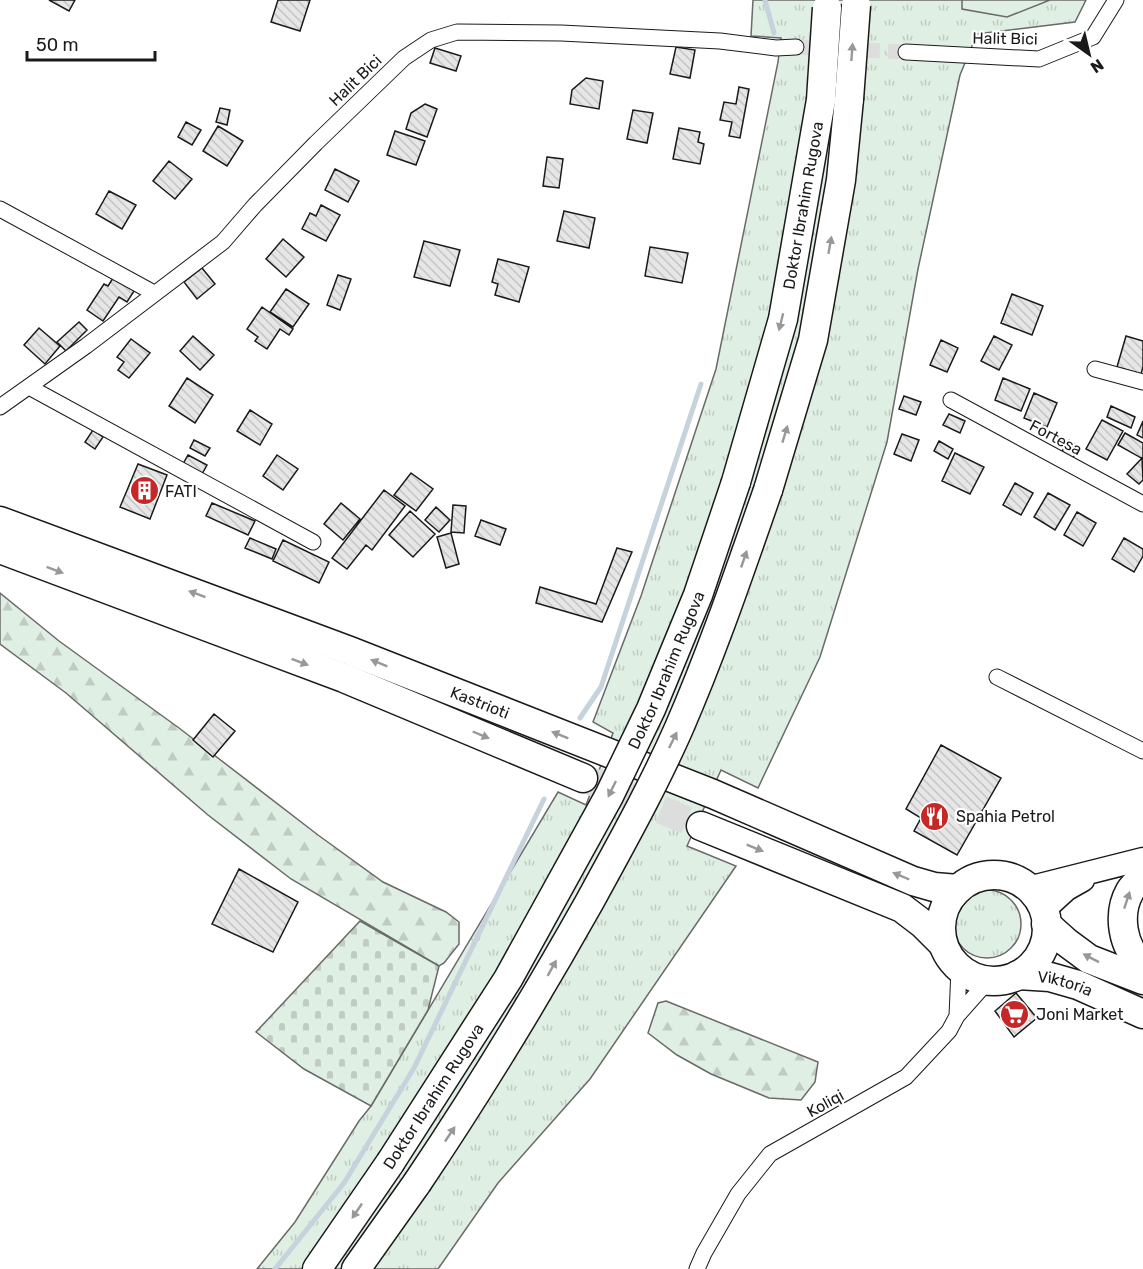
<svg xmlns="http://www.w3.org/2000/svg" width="1143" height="1269" font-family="Rubik,sans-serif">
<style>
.grass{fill:url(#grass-tufts);stroke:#6a6a6a;stroke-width:1.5}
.forest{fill:url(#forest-firs);stroke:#6a6a6a;stroke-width:1.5}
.cemetery{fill:url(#cemetery-stones);stroke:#6a6a6a;stroke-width:1.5}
.green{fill:#e0efe3;stroke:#6a6a6a;stroke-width:1.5}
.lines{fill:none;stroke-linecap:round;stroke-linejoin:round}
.stream{stroke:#c6d2dc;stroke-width:5}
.building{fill:url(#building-back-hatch);stroke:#1a1a1a;stroke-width:1.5}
.street-tunnel{stroke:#ddd;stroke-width:15;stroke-dasharray:15 8;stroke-linecap:butt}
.highway-tunnel{stroke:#ddd;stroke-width:28;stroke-dasharray:28 14;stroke-linecap:butt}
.street-casing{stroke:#1a1a1a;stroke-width:17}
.secondary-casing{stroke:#1a1a1a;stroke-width:25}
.highway-casing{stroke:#1a1a1a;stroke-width:31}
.street{stroke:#fff;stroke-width:15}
.secondary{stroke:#fff;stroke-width:22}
.highway{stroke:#fff;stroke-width:28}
.highway-bridge-casing{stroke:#1a1a1a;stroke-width:31;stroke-linecap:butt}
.highway-bridge{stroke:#fff;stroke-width:28}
.oneway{fill:#989898}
.labels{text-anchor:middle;stroke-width:4.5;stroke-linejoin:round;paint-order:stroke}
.street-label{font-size:16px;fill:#1a1a1a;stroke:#fff}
.poi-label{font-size:16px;fill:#1a1a1a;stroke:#fff;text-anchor:start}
</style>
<defs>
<pattern id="grass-tufts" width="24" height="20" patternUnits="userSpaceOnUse" patternTransform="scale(1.5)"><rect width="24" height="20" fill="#e0efe3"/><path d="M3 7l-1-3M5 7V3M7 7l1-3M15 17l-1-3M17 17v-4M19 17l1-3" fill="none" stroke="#c0ccc2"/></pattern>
<pattern id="forest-firs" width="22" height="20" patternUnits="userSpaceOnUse" patternTransform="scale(1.5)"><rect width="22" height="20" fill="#e0efe3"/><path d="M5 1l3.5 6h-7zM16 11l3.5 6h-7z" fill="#c0ccc2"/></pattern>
<pattern id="cemetery-stones" width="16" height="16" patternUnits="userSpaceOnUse" patternTransform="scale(1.5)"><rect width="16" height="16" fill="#e0efe3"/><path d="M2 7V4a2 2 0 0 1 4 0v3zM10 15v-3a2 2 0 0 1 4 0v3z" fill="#c0ccc2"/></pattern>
<pattern id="building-back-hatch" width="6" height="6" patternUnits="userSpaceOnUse" patternTransform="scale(1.5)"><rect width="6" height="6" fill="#e6e6e6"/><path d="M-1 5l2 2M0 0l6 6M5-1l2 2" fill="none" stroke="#c5c5c5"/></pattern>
</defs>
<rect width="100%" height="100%" fill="#fff"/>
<path class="grass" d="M753,0H1086L1075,22L977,34L960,75L918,269L887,442L820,657L758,788L721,770L687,846L736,866L590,1079L498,1183L438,1269H257L295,1222L359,1121L371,1106L558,792L586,805L613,733L593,722L641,596L716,369L778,62L781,38L751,36Z
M953 924a34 34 0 1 1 68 0a34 34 0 1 1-68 0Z"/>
<path class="forest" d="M0,593L59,641L179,728L318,835L383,882L446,912L459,922V944L444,963L439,966L291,879L208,815L66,693L0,644Z
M666,1001L818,1062L815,1082L801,1100L769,1098L711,1074L677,1055L648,1033L658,1003Z"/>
<path class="cemetery" d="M360,921L439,966L428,1010L371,1106L304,1069L256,1032Z"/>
<path class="green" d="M962,0H1050L1007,17L962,9Z"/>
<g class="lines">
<path class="stream" d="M765,0L774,33
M580,718L601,687L701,384
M275,1269L344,1183L414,1068L544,799"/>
</g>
<path class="building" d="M49,0H75L69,11Z
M278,0H310L300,31L271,22Z
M676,47L695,50L690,78L670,74Z
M435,48L461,56L456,71L430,63Z
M586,78L603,81L599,109L570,104L572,90Z
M739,87L749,89L740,138L729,136L732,122L720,120L724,102L736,104Z
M425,104L437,109L427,137L406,129L411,113Z
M220,108L230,110L227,125L216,122Z
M633,110L653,113L647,143L627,139Z
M186,122L201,130L192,145L178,137Z
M218,126L243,141L227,166L203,151Z
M679,128L700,132L698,142L704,144L700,164L673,159Z
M395,131L425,141L416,165L387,155Z
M547,157L563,159L559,188L543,186Z
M169,161L192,179L175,199L153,181Z
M335,169L359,181L348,202L325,190Z
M109,191L136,205L122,229L96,214Z
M321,205L340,215L326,241L302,229L310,213L316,216Z
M564,211L595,218L589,248L557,241Z
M283,239L304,257L286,277L266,259Z
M424,241L460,250L450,286L414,277Z
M650,247L688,253L682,283L645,276Z
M498,259L529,267L519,302L495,295L498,284L492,282Z
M202,268L215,284L197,299L184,282Z
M115,275L136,288L127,302L119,297L103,321L87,310L104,284L108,286Z
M338,275L351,279L340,310L327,305Z
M286,289L309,304L293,327L270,312Z
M1012,294L1043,306L1032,335L1001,323Z
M262,307L293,329L289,335L280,329L267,349L255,341L258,337L247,329Z
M79,322L87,330L66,351L57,342Z
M39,328L60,346L45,364L24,345Z
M193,336L214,355L200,370L180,351Z
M994,336L1012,345L999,370L981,361Z
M1126,336L1143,341V367L1141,374L1117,367Z
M131,339L150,353L129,378L118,370L124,362L117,357Z
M941,340L958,348L947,372L930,365Z
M187,378L213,395L195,423L169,406Z
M1003,378L1030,389L1021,411L995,400Z
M1034,393L1057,403L1047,427L1024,418Z
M904,396L921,402L916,415L899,409Z
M1111,406L1135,417L1131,428L1107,417Z
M250,410L272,424L260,445L237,431Z
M949,414L965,421L960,433L943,425Z
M1102,420L1123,431L1107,460L1086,449Z
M1143,421V438L1137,435Z
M93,430L103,437L95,449L85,442Z
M1125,433L1143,443V459L1118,445Z
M902,434L919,440L911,461L894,454Z
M194,440L210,448L205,456L190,448Z
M1069,440L1079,447L1071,461L1059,456Z
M939,441L953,449L948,459L934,451Z
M955,453L984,467L970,494L942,481Z
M188,455L207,465L202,474L183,464Z
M277,455L298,469L283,490L263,476Z
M1142,458L1143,480L1139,484L1127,474Z
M138,464L167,475L150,519L120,507Z
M411,473L433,489L416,511L394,495Z
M1015,483L1033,493L1021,515L1003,505Z
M384,490L405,506L372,550L366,545L347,569L332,558Z
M1048,493L1070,505L1055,530L1034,517Z
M212,503L255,521L248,535L206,516Z
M341,503L360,519L343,540L324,524Z
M453,505L466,506L464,533L451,532Z
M436,507L450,520L439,532L425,520Z
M410,511L435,534L413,557L389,535Z
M1077,512L1096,523L1083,546L1064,535Z
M481,520L506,529L500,545L475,536Z
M451,533L459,564L446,568L437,537Z
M250,538L276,549L272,559L245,548Z
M1124,538L1143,549V556L1134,572L1112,559Z
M283,540L329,562L319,583L273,561Z
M617,548L632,552L602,622L536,603L540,587L596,604Z
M214,714L235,731L213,757L193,740Z
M941,745L1001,778L957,855L914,831L921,818L906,809Z
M239,869L298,902L273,952L212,924Z
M1016,993L1037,1018L1014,1037L995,1011Z"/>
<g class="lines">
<path class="street-tunnel" d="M796,47L906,52"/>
<path class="highway-tunnel" d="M583,778L701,826"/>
<defs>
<path id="street" d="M906,52L1039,59L1093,37L1116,0
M0,209L154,293
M1095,369L1143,382
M29,387L313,542
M951,400L1143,504
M0,407L86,346L223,242L255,205L316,143L404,58L431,40L457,32L561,33L720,41L776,48L796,47
M997,677L1143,751
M957,1016L959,969
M697,1269L704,1253L738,1194L770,1154L906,1077L949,1031L957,1016L988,981"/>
<path id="secondary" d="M1028,888L1143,859
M1044,910L1067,889L1083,880"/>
<g id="highway">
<path id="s1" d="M736,482L783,319L821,100"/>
<path d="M768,490L813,340L841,180L849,99"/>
<path id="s2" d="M0,521L350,651L713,794L913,881L934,887L958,889"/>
<path d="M0,549L344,678L583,778"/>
<path d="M701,826L902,908L923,924L942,943"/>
<circle cx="994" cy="928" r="53"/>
<path d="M1143,877C1139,881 1133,886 1130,891C1117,914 1122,948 1143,965"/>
<path d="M1046,924L1066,942L1089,959L1143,980"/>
<path id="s3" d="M1018,975L1050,977L1078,985L1143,1014"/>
<path d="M317,1269L390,1163"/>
<path d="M356,1269L417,1183"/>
</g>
</defs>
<use href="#street" class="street-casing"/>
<use href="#secondary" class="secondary-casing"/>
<use href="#highway" class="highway-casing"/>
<use href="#street" class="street"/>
<use href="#secondary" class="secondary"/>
<use href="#highway" class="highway"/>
<defs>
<g id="highway-bridge">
<path d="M849,99L856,5"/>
<path d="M821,100L827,8"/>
<path id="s4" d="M390,1163L508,979L609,796L651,709L698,595L736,482"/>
<path d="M417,1183C479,1091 536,997 590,901C621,844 653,787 679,728C713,650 740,570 768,490"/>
</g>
</defs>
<use href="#highway-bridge" class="highway-bridge-casing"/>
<use href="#highway-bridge" class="highway-bridge"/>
</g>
<defs><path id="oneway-solid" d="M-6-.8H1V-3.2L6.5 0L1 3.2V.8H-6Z" transform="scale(1.5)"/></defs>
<g class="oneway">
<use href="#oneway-solid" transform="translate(852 52) rotate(-86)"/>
<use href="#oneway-solid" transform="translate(830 245) rotate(-80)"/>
<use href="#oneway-solid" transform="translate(781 322) rotate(104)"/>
<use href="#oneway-solid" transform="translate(785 434) rotate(-73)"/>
<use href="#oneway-solid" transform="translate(744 559) rotate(-71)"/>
<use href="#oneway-solid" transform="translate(55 570) rotate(21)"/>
<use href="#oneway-solid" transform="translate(197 594) rotate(-160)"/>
<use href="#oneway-solid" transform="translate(300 662) rotate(21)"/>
<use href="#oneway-solid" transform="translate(379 663) rotate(-158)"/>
<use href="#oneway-solid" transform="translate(481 735) rotate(23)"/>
<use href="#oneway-solid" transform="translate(560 735) rotate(-158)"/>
<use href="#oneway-solid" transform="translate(673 740) rotate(-64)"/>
<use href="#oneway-solid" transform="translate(612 789) rotate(116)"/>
<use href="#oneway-solid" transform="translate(755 848) rotate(22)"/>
<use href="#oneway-solid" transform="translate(901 876) rotate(-157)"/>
<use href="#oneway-solid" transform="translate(1127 900) rotate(-72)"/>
<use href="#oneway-solid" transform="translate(1091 958) rotate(-153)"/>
<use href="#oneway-solid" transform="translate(552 968) rotate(-61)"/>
<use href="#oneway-solid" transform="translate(450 1134) rotate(-56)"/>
<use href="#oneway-solid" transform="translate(357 1211) rotate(124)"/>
</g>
<defs>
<symbol id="building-disc" viewBox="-11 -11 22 22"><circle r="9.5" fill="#c62828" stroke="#fff"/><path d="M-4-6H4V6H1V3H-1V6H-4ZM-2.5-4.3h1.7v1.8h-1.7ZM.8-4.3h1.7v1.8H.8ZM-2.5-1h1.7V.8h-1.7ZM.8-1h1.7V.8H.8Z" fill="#fff"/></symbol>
<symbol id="restaurant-disc" viewBox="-11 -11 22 22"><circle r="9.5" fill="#c62828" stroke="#fff"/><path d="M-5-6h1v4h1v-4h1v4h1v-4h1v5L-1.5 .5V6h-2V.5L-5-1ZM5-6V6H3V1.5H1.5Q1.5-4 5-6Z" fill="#fff"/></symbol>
<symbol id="supermarket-disc" viewBox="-11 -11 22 22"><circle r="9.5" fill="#c62828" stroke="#fff"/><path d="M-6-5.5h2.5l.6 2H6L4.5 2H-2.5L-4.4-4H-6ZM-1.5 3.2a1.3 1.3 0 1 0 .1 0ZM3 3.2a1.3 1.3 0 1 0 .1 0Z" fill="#fff"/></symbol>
</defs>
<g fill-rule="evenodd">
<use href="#building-disc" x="128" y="474" width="33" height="33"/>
<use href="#restaurant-disc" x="918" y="800" width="33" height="33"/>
<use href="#supermarket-disc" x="998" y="998" width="33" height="33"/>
</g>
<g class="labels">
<g class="street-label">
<text transform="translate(1005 38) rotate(1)" y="6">Halit Bici</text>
<text transform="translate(355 80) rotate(-44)" y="6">Halit Bici</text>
<text dy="6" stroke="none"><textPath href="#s1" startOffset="285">Doktor Ibrahim Rugova</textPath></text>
<text transform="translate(1056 437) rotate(28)" y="6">Fortesa</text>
<text dy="6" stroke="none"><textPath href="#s4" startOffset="566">Doktor Ibrahim Rugova</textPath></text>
<text dy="6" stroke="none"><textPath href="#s2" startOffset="513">Kastrioti</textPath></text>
<text dy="6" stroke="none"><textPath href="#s3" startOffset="48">Viktoria</textPath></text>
<text transform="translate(433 1096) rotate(-57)" y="6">Doktor Ibrahim Rugova</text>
<text transform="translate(825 1103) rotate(-29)" y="6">Koliqi</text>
</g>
<g class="poi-label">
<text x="165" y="497">FATI</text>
<text x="956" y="822">Spahia Petrol</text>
<text x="1036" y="1020">Joni Market</text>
</g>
</g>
<g transform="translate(1089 54) rotate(146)" stroke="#ffffff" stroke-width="4.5" paint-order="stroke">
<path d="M0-4.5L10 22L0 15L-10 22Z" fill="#1a1a1a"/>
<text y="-9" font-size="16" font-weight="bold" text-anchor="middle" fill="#1a1a1a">N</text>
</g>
<path d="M27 51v9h128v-9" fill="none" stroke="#1a1a1a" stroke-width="3"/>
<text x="36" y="51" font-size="18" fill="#1a1a1a" stroke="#ffffff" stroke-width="4.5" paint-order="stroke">50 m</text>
</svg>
